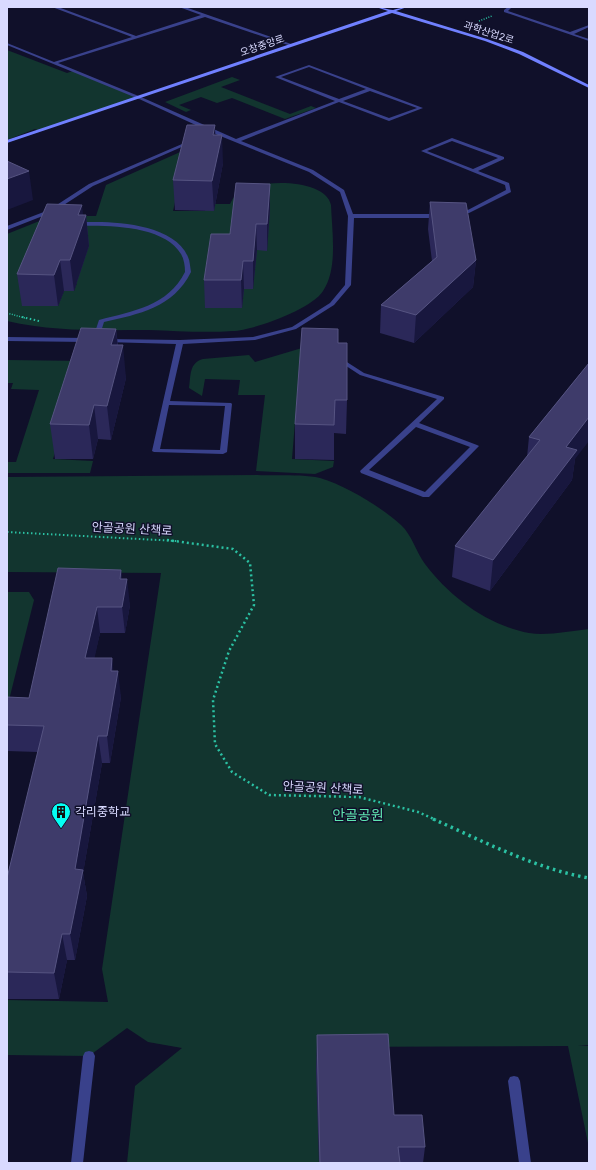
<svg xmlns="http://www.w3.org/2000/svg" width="596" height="1170" font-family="Inter,'Noto Sans KR',sans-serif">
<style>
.green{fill:#12352f;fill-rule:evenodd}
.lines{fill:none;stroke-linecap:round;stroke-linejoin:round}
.path-far3{stroke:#2bc1a3;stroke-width:1.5;stroke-dasharray:1 1.5;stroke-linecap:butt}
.path-far2{stroke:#2bc1a3;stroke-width:2;stroke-dasharray:1.5 2.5;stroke-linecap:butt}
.path-far1{stroke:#2bc1a3;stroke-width:2.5;stroke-dasharray:2 3;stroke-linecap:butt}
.path{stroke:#2bc1a3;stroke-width:3.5;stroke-dasharray:2.5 4;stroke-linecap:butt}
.lane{fill:#39418b;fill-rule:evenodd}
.street{fill:#39418b;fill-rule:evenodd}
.secondary{fill:#7080ff;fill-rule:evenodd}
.wall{fill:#2b2859}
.shaded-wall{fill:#18173e}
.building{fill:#3e3b6a;stroke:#565482}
.labels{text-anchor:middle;stroke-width:3;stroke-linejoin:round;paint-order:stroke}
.far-street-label{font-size:10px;fill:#d9daff;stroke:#10102a}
.street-label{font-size:12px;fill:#d9daff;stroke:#10102a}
.poi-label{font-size:12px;fill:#d9daff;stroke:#10102a;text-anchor:start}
.near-park-label{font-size:14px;fill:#5fe5b1;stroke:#10102a}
</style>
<rect width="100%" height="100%" fill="#10102a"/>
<path class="green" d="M7,50L67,73L73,71L139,98L39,131L35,129L7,140Z
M232,77L240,80L221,87L290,114L311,106L316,108L285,119L232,98L217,103L201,97L179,105L191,110L186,112L165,102Z
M187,149L173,211H205L207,204H230C231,202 233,198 235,196C251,178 325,177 331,205C332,232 338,269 323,291C312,309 254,330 233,331C205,333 177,331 149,330C101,330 54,332 7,321V234L52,216H96L106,185ZM77,283L74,291H64L58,306H22Z
M312,345L300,360L292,459L334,461L333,467L315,474L256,471L265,395H238L240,380L205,379L202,396L189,388C191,375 189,363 203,359L249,355L255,362Z
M7,360L82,361L53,459L93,461L90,473H7V462H16L39,390L11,389L13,383H7Z
M257,475C275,476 303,474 320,478C347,486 381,507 401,525C412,535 416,552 425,564C450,597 487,625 529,633C546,636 571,631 589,629V1045H578L589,1046V1148L568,1046L317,1047L319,1163H127L135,1086L182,1048L148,1042L127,1028L89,1056L7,1055V1000L108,1002L102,969L161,573L7,572V477Z
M7,592H29L34,600L7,708Z"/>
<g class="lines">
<path class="path-far3" d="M479,21L492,16
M7,313L25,318"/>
<path class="path-far2" d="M22,317L39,321
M7,532L177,541"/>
<path class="path-far1" d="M167,540L233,549L250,563L254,605L229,651L213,700L215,744L232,772L269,795L359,797L418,812L436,820"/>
<path class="path" d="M433,819C483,841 536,869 589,878"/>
<path class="lane" d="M309,65L423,108L389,121L339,102L241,141L313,170L344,190L353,214H440L443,216L440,218H354L351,285L334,305L296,329L255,340L183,344L170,401L231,403L232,404L227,452L223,454L154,452L152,451L176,344L106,342L103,340L104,339L180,340L253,337L292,327L330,303L345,285L348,216L340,192L309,172L213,133L137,98L141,97L236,139L335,101L275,77ZM309,67L366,89L339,99L281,77ZM370,91L417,108L389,118L343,101ZM169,405L225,406L220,450L160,449Z
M452,138L504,157V159L478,171L509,183L511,192L469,213L455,214V212L466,211L506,190L505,185L421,151ZM452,141L498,158L473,169L427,151Z
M189,141L193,142L93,186L53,212L7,230V226L49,210L89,184Z
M97,222C124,222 176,227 188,257C190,261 190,267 191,272C173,308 139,314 104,322L99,338L96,340L93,338L99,320C133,311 168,306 185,272C185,266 184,259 181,254C164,225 106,225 77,226L74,224L77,222Z
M7,337L87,338L90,340L87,342L7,341Z
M339,357L364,373L444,397V399L419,423L477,445L479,446L429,497H423L361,473L360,471L437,399L360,375L337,360V358ZM416,427L470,447L425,492L369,470Z
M514,1076L518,1077L520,1081L531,1163H519L508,1081L510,1077Z"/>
<path class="street" d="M52,7H58L136,36L201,15L179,7H185L294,45L291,46L205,17L58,63L141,97V98L139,99L7,45V43L54,62L132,37Z
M508,7H512L508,11L570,32L589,25V27L574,34L589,39V41L504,12V10Z
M89,1051L93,1052L95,1056L83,1163H71L83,1056L85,1052Z"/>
<path class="secondary" d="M376,7C382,7 388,10 393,10C398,9 402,7 407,7L396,11L487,39L523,52L589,85V88L519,54L485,41L392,13L7,143V140L388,11Z"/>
</g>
<path class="wall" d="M215,135L223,163L214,211L175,210L173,180Z
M270,184V209L267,251L257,250L253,289H244L242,308H205L204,280L230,234Z
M430,202L476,260L473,287L414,343L380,333L381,305L432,261L428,229Z
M83,215H86L89,246L74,291H64L58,306H22L17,274Z
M116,329L118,345L126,378L111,440L98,439L93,459H55L50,424Z
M338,343L347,400L346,434L334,433V460L295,459V424Z
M589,363L572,480L490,591L452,577L455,546L527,457L529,437Z
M121,570L122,579L130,605L125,633H100L94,658H112L113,671L121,697L110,763H102L83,873L87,896L75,960H67L59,999H7V878L38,752L7,751V697L29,698Z
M317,1035L425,1147L423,1163H319L316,1071Z"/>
<path class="shaded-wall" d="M215,125L216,153L213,135Z
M222,135L223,163L214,211L212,181Z
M29,171L33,200L7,210V179Z
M270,184V209L267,251V224Z
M82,205L84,223L86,215L89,246L74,291L70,260L78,215Z
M256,224L257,250L253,289V261Z
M60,260L64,291L58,306L54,275Z
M476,260L473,287L414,343L416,315Z
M243,261L244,289L242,308L241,280Z
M116,329L119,361L123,345L126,378L111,440L107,406L111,345Z
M94,405L98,439L93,459L89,425Z
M589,417V441L575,459L572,480L490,591L493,560L566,447Z
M121,570L124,596L127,579L130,605L125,633L122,607L120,579Z
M97,607L100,633L89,684L85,658Z
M112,658L115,684L118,671L121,697L110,763L107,736Z
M98,736L102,763L83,873L87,896L75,960L70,934L75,869Z
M62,934L67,960L59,999L54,973Z"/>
<path class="building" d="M187,125H215L213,135H222L212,181L173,180Z
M7,161L29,171L7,179Z
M236,183L270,184L267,224H256L253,261H243L241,280H204L211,234H230Z
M430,202L466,203L476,260L416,315L381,305L437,257Z
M47,204L82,205L78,215H86L70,260H60L54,275L17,274Z
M81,328L116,329L111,345H123L107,406L94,405L89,425L50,424Z
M302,328L338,329V343H347V400H335L334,425L295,424Z
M589,363V417L566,447L577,450L493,560L455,546L540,440L529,437Z
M58,568L121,570L120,579H127L122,607H97L85,658H112L111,671H118L107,736H98L75,869L83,870L70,934H62L54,973L7,972V878L44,726L7,725V697L29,698Z
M388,1034L394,1115H422L425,1147H398L400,1163H320L317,1035Z"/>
<defs>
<symbol id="building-pin" viewBox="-11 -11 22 30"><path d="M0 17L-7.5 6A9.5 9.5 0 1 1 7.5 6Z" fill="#05fff5" stroke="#10102a"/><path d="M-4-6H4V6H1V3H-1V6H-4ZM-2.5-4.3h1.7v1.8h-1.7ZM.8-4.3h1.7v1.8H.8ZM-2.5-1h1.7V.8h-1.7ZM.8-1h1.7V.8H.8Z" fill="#111"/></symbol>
</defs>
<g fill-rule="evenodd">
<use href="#building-pin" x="50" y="801" width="22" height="30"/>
</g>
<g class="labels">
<g class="far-street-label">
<text transform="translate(489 32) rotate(18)" y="4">과학산업2로</text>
<text transform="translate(262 45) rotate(-19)" y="4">오창중앙로</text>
</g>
<g class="street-label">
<text transform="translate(132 529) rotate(3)" y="4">안골공원 산책로</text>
<text transform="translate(323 788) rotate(3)" y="4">안골공원 산책로</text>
</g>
<g class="poi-label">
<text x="75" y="816">각리중학교</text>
</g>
<g class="near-park-label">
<text x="358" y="820">안골공원</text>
</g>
</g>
<rect width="596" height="1170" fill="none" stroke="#d9daff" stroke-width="16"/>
</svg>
